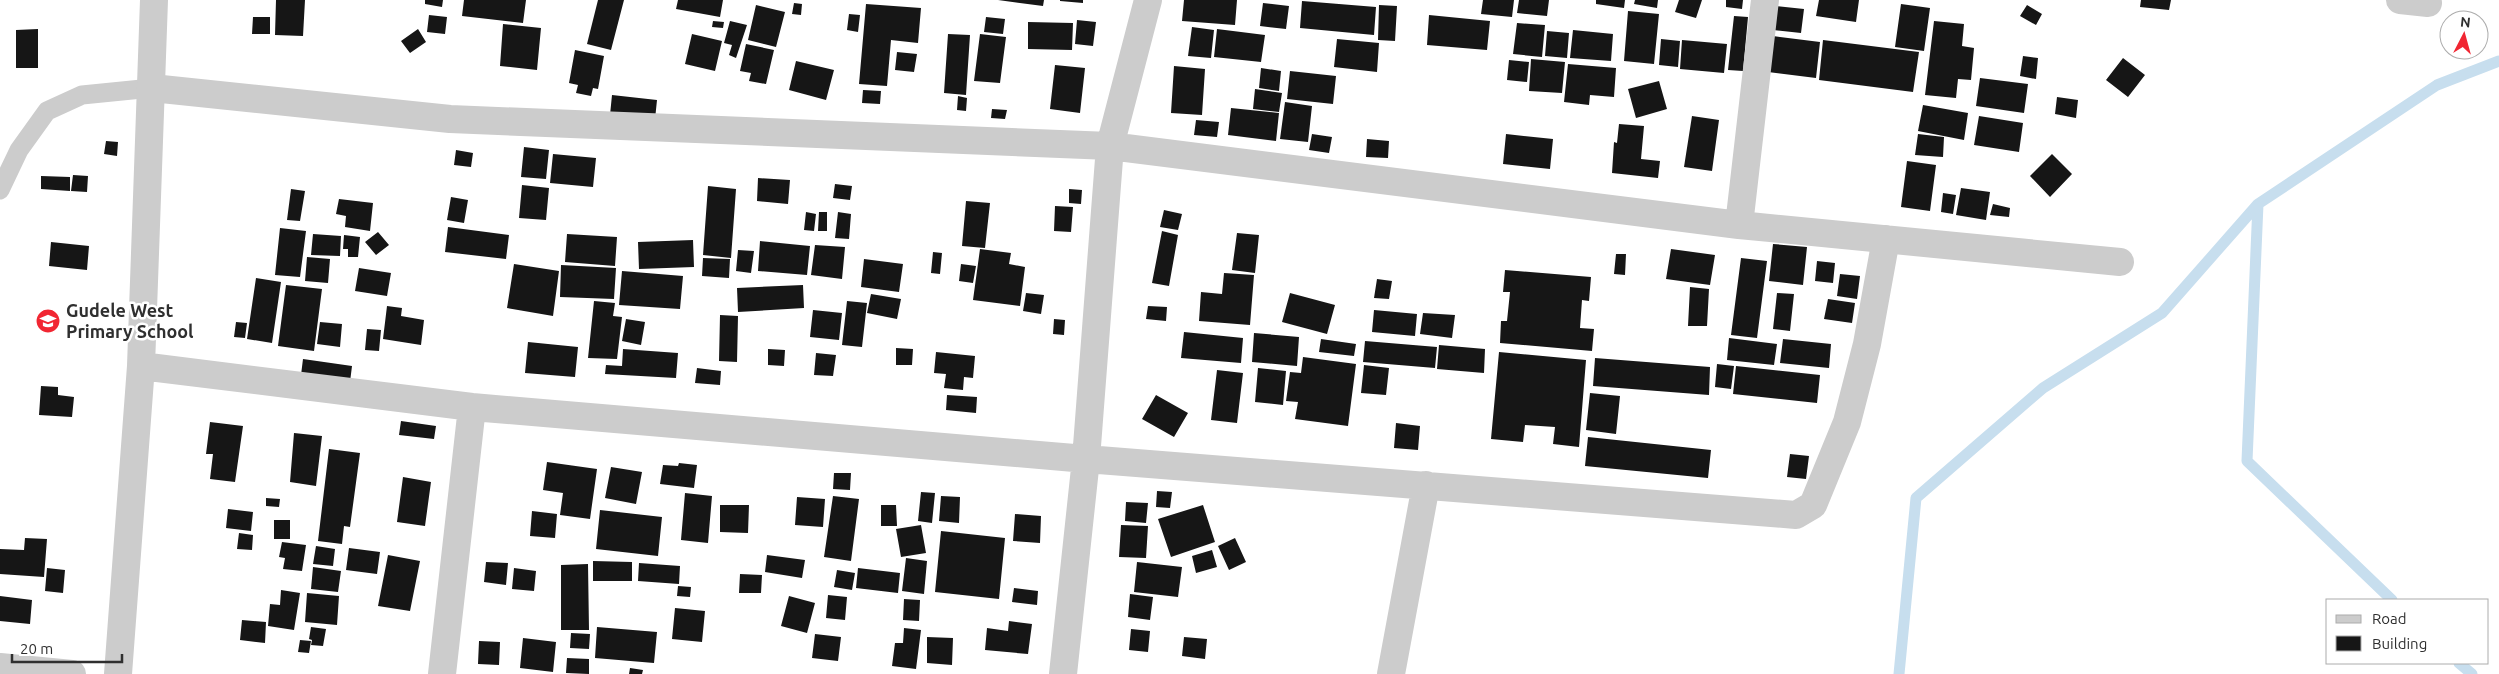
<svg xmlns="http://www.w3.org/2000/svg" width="2499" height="674" font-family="Ubuntu,sans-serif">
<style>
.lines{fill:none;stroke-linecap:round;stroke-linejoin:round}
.stream{stroke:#c7deee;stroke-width:11}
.building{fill:#161616}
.service{stroke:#ccc;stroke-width:19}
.minor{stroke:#ccc;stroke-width:28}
.labels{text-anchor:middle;stroke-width:5;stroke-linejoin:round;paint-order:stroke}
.poi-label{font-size:18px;font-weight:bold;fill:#2f2f2f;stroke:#fff;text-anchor:start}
</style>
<rect width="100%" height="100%" fill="#fff"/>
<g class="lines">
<path class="stream" d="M2258,204L2247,461L2392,600
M2459,663L2472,674
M1899,674L1916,498L2043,388L2162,313L2258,204L2437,85L2499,61"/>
</g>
<path class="building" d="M276,0H305L303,36L275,35Z
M425,0H443L442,7L425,4Z
M464,0H526L523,23L462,16Z
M598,0H624L611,50L587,44Z
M678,0H723L720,17L676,9Z
M998,0H1044L1043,6Z
M1060,0H1083V3L1060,1Z
M1184,0H1237L1235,25L1182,21Z
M1483,0H1514L1512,17L1481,14Z
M1519,0H1549L1547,16L1517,13Z
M1596,0H1625L1624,8L1596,4Z
M1635,0H1658L1657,8L1634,4Z
M1679,0H1702L1696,18L1675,12Z
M1726,0H1743L1742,9L1726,7Z
M1819,0H1859L1856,22L1816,16Z
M2141,0H2171L2169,10L2140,7Z
M1302,1L1376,7L1374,35L1300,28Z
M794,3L802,4L801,15L792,14Z
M1263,3L1289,6L1286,29L1260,26Z
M866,4L921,8L918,43L891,40L887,86L859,84Z
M1901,4L1930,8L1924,51L1895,47Z
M756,5L785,12L776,47L748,40Z
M1379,5L1397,6L1395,41L1378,40Z
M2027,5L2042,14L2036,25L2020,16Z
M1776,6L1804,9L1801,33L1773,30Z
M1628,11L1659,14L1654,64L1624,61Z
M849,14L860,15L858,32L847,30Z
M429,15L447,17L445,34L427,32Z
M1429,15L1490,21L1487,50L1427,45Z
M1734,16L1748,17L1743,71L1728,70Z
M253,17H270V34H252Z
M986,17L1005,19L1003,34L984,32Z
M1077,20L1096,22L1093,46L1075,44Z
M713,21L724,22L723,28L712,27Z
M730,21L747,25L736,58L729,55L732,45L724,43Z
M1934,21L1964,24L1962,46L1974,48L1971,80L1958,79L1956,98L1925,95Z
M1028,22L1073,23L1072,50L1028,49Z
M1517,23L1545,25L1542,57L1513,54Z
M503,24L541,28L537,70L500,66Z
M1192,27L1214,30L1211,58L1188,56Z
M38,29V68H16V30Z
M418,29L426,42L410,53L401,41Z
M1217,29L1265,35L1261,62L1214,57Z
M1573,30L1613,34L1611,61L1570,58Z
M1547,31L1569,33L1567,58L1545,56Z
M692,34L722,41L715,71L685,64Z
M948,34L970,35L966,95L944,93Z
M980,34L1006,37L1000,83L974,81Z
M1773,36L1820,42L1816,78L1768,72Z
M1337,39L1379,43L1377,72L1334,67Z
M1661,39L1680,41L1678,67L1659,65Z
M1682,40L1727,44L1724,73L1680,69Z
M1823,40L1919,52L1913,92L1819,80Z
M746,44L774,50L766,84L749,81L751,73L740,71Z
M575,50L604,56L598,89L593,88L591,96L576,93L578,85L569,83Z
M897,52L917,54L914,72L895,70Z
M2023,56L2038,58L2036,79L2020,76Z
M2123,58L2145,75L2128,97L2106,80Z
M1531,59L1565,62L1562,93L1529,91Z
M1509,60L1529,62L1527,82L1507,80Z
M796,61L834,70L826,100L789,90Z
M1568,64L1616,68L1614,97L1590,95L1589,105L1564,102Z
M1055,65L1085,68L1080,113L1050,109Z
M1174,66L1205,69L1202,115L1171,113Z
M1261,68L1281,71L1279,91L1259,88Z
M1290,71L1336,76L1333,104L1287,99Z
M1980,78L2028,84L2024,113L1976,106Z
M1659,81L1667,109L1636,118L1628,89Z
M1255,89L1282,93L1279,112L1253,109Z
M863,90L881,91L880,104L862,103Z
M612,95L657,100L654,129L609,125Z
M958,96L967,98L966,111L957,110Z
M2057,97L2078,100L2076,118L2055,114Z
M1285,102L1312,106L1308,142L1280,139Z
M1923,105L1968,113L1964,140L1918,131Z
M1231,108L1279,113L1276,141L1228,135Z
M992,109L1007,110L1005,119L991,118Z
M1692,116L1719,120L1712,171L1684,167Z
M1979,116L2023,123L2019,152L1974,145Z
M1196,120L1219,122L1217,137L1194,135Z
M1619,124L1644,126L1641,159L1660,161L1658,178L1612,173L1614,142L1617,143Z
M1312,134L1332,137L1329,153L1309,150Z
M1506,134L1553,139L1550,169L1503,164Z
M1918,134L1944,137L1943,157L1915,155Z
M1367,139L1389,141L1388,158L1366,157Z
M106,141L118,142L117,156L104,154Z
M524,147L549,150L546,179L521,177Z
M456,150L473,153L471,167L454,165Z
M553,154L596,158L593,187L550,183Z
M2052,154L2072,174L2050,197L2030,176Z
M1907,161L1936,165L1930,211L1901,207Z
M73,175L88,176L87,192L71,191Z
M41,176L70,177V191L41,189Z
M758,178L790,180L788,204L757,201Z
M835,184L852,186L850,200L833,198Z
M522,185L549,188L546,220L519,218Z
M708,186L736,189L731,258L703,255Z
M1961,188L1990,192L1986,220L1956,215Z
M291,189L305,191L300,221L287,220Z
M1069,189L1082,190L1081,204L1069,203Z
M1943,193L1956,195L1953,214L1941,212Z
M451,197L468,200L464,223L447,220Z
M339,199L373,203L370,231L345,227L346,216L336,214Z
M966,201L990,203L985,248L962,246Z
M1993,204L2010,208L2009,217L1990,215Z
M1055,206L1073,207L1071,232L1054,231Z
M1164,210L1182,214L1178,230L1160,227Z
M806,212L816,214L814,231L804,230Z
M819,212H827V231H818Z
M838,212L851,214L849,239L835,238Z
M448,227L509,235L506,259L445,252Z
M280,228L306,231L300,277L275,275Z
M1162,231L1178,235L1169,286L1152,283Z
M378,232L389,245L376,255L365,242Z
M1237,233L1259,235L1255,273L1232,270Z
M313,234L341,236L340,256L311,255Z
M567,234L617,237L615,266L565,262Z
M344,235L360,237L358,257H348V249H343Z
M693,240L694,267L639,269L638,242Z
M760,241L810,246L807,275L758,271Z
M51,242L89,246L87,270L49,266Z
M1773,244L1807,247L1803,285L1769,281Z
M815,245L845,247L842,279L811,275Z
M980,249L1011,253L1009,264L1025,267L1020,306L973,300Z
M1671,249L1715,255L1710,285L1666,279Z
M738,250L754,251L751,273L736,271Z
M933,252L942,253L940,274L931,273Z
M1616,254H1626L1625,275L1614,274Z
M307,257L330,259L328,283L305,281Z
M703,258L730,259L729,278L702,276Z
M1741,258L1767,261L1757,338L1731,335Z
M864,259L903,264L899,292L861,287Z
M1817,261L1835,263L1833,283L1815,281Z
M514,264L559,271L553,316L507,308Z
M961,264L976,266L973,283L959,281Z
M561,265L616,268L614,299L560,297Z
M359,268L391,273L387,296L355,291Z
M1505,270L1591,277L1589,301L1582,300L1580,328L1594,329L1592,351L1500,343L1501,321H1507L1510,292H1503Z
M622,271L683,276L680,309L619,305Z
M1224,273L1254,275L1250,325L1199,321L1201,292L1222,294Z
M1840,274L1860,276L1857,299L1837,296Z
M256,278L281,282L272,343L247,339Z
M1377,279L1392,281L1389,299L1374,298Z
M286,285L322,289L314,351L278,346Z
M803,285L804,308L738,312L737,288Z
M1690,287L1709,289L1707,326H1688Z
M1026,293L1044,295L1041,314L1023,311Z
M1290,293L1335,305L1327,334L1282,322Z
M1777,293L1794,294L1790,331L1773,329Z
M871,294L901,299L897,319L867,313Z
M1828,299L1855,303L1852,323L1824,319Z
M594,301L615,303L613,316L622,317L617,359L588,358Z
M847,301L867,303L862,347L842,345Z
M387,306L402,308L401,316L424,320L421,345L383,339Z
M1148,306L1167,307L1166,321L1146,319Z
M813,310L842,313L839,340L810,337Z
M1374,310L1417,314L1415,336L1372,332Z
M1423,313L1455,315L1452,338L1420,334Z
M720,315L738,316L737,362L719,361Z
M626,319L645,322L641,345L622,341Z
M1054,319L1065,320L1064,335L1053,334Z
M236,322L247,323L245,338L234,337Z
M320,322L342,324L340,347L317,344Z
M367,329L381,330L379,351L365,350Z
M1184,332L1243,338L1241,363L1181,358Z
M1254,333L1299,337L1297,366L1252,362Z
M1729,338L1777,344L1774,365L1727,360Z
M1321,339L1356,344L1354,356L1319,352Z
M1783,339L1831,344L1829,368L1780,363Z
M1365,341L1437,347L1435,368L1363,362Z
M528,342L578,347L575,377L525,373Z
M1439,345L1485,349L1484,373L1437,369Z
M896,348L913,349L912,365H896Z
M623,349L678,353L676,378L605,374L606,365L622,366Z
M768,349L785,350L784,366L768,365Z
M936,352L975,356L973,378L964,377L963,390L944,388L946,374L934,373Z
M1499,352L1586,360L1579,447L1553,444L1555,427L1525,425L1523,442L1491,439Z
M816,353L836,355L833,376L814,375Z
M1303,357L1356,364L1348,426L1295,419L1298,402L1286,401L1290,372L1301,373Z
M1595,358L1710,367L1709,395L1593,386Z
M303,359L352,366L349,390L300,383Z
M1717,364L1734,366L1731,389L1715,387Z
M1364,365L1389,368L1386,395L1361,393Z
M1736,366L1820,375L1817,403L1733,394Z
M697,368L721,371L720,385L695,383Z
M1258,368L1286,371L1283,405L1255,402Z
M1217,370L1243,373L1237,423L1211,420Z
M41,386L58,387V395L74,397L72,417L39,415Z
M1590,393L1620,396L1616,434L1586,430Z
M947,395L977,397L976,413L946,410Z
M1156,395L1188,413L1174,437L1142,419Z
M401,421L436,426L434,439L399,435Z
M210,422L243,426L235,482L210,479L213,454H206Z
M1396,423L1420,426L1418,450L1394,448Z
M294,433L322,436L316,486L290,482Z
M1588,437L1711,450L1708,478L1585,466Z
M329,449L360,453L350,527L344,526L342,544L318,541Z
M1790,454L1809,456L1806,479L1787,477Z
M547,462L597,469L590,519L560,515L563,493L543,490Z
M679,463L697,465L694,488L660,484L663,465L678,466Z
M611,467L642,472L636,504L605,498Z
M834,473H851L850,490L833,489Z
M403,477L431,482L425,526L397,522Z
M1157,491L1172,492L1170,508L1156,507Z
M921,492L935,493L932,523L918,521Z
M685,493L712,496L708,543L681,540Z
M833,496L859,499L851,561L824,557Z
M941,496L960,497L959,523L939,521Z
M797,497L825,499L823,527L795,525Z
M266,498L280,499L279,507L266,506Z
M1126,502L1148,503L1146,523L1125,521Z
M720,505H749L748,533L720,532Z
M881,505H896L897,526H881Z
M1203,505L1215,542L1171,557L1158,519Z
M228,509L253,512L251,531L226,528Z
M600,510L662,517L658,556L596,549Z
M532,511L557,514L555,538L530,536Z
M1015,514L1041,516L1040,543L1013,541Z
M274,520H290V539H274Z
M921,525L926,553L901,557L896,529Z
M1121,525L1148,526L1146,558L1119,557Z
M941,531L1005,538L999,599L935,592Z
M239,533L253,535L252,550L237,549Z
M25,538L47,539L44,577L0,574V549L24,550Z
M1235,538L1246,562L1229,570L1218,546Z
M282,542L306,545L302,571L283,569L285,558L279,557Z
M316,546L335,549L333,566L313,564Z
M349,548L380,552L377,574L346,570Z
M1212,550L1217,567L1196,573L1192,556Z
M388,555L420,561L410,611L378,606Z
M767,555L805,560L802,578L765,572Z
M906,558L927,561L924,594L902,591Z
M593,561L632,562V581H593Z
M486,562L508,563L506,585L484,582Z
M1137,562L1182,567L1178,597L1134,592Z
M639,563L680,566L679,584L638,581Z
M588,564L589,630H561V565Z
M313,567L341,571L338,592L311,589Z
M47,568L65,570L63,593L45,591Z
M514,568L536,571L534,591L512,589Z
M858,568L900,573L898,593L856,588Z
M837,570L855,573L852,590L834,587Z
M740,574L762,575L761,593H739Z
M678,586L691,587L690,597L677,596Z
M1014,588L1038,591L1037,605L1012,602Z
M281,590L300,593L294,630L268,626L270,604L280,605Z
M307,593L339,596L337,625L305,622Z
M1130,594L1153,597L1150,620L1128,617Z
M828,595L847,597L845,620L826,618Z
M0,596L32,600L30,624L0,621Z
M789,596L815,603L807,633L781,626Z
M904,599L920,600L919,621L903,620Z
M675,608L705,611L702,642L672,639Z
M242,620L266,622L265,643L240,640Z
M1009,621L1032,624L1028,654L985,650L987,628L1008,631Z
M311,627L326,629L323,646L311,645L312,640L309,639Z
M597,627L657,632L654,663L595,658Z
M904,628L921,630L916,669L892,666L895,643H903Z
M1131,629L1150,631L1148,652L1129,650Z
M571,633L590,634L589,649L570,648Z
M815,634L841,637L838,661L812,658Z
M927,637L953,638L952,665L927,663Z
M1184,637L1207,639L1205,659L1182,656Z
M523,638L556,642L553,672L520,668Z
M300,640L311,641L309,653L298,652Z
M479,641L500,642L499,665L478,664Z
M567,658L589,659V674L566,673Z
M630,668L643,670L642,674H629Z"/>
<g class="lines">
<path class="service" d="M0,190L19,150L47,111L82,95L152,88"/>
<path class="minor" d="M2400,0L2428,3
M152,88L450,119L1110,146L1739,225L2120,262
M1739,225L1765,0
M141,366L472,407L1086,459L1796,515L1813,505L1847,422L1867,344L1886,239
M0,667L72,674
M118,674L141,366L154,0
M442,674L472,407
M1063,674L1086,459L1110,146L1148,0
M1391,674L1426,485"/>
</g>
<defs>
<symbol id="school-disc" viewBox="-11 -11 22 22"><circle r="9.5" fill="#f12632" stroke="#fff"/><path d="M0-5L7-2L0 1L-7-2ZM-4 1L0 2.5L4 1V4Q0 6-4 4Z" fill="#fff"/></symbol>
</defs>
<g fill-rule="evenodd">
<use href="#school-disc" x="34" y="307" width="28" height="28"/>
</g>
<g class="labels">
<g class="poi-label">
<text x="66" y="317">Gudele West<tspan x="66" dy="21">Primary School</tspan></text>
</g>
</g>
<rect x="2326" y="599" width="162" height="65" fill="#ffffff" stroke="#acacac"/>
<rect x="2336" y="615" width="25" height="8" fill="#cccccc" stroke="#acacac"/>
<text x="2372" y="624" font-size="15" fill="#2f2f2f">Road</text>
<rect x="2336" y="636" width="25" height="15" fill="#161616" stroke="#acacac"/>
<text x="2372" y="649" font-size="15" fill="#2f2f2f">Building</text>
<g transform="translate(2464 35) rotate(6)"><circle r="24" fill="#ffffff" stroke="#acacac"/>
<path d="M0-4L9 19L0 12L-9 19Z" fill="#f12632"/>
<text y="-8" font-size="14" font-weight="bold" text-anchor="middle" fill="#2f2f2f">N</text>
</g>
<path d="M12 654v8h110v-8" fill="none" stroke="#2f2f2f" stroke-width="2.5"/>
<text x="20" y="654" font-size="15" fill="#2f2f2f" stroke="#ffffff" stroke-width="4" paint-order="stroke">20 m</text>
</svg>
